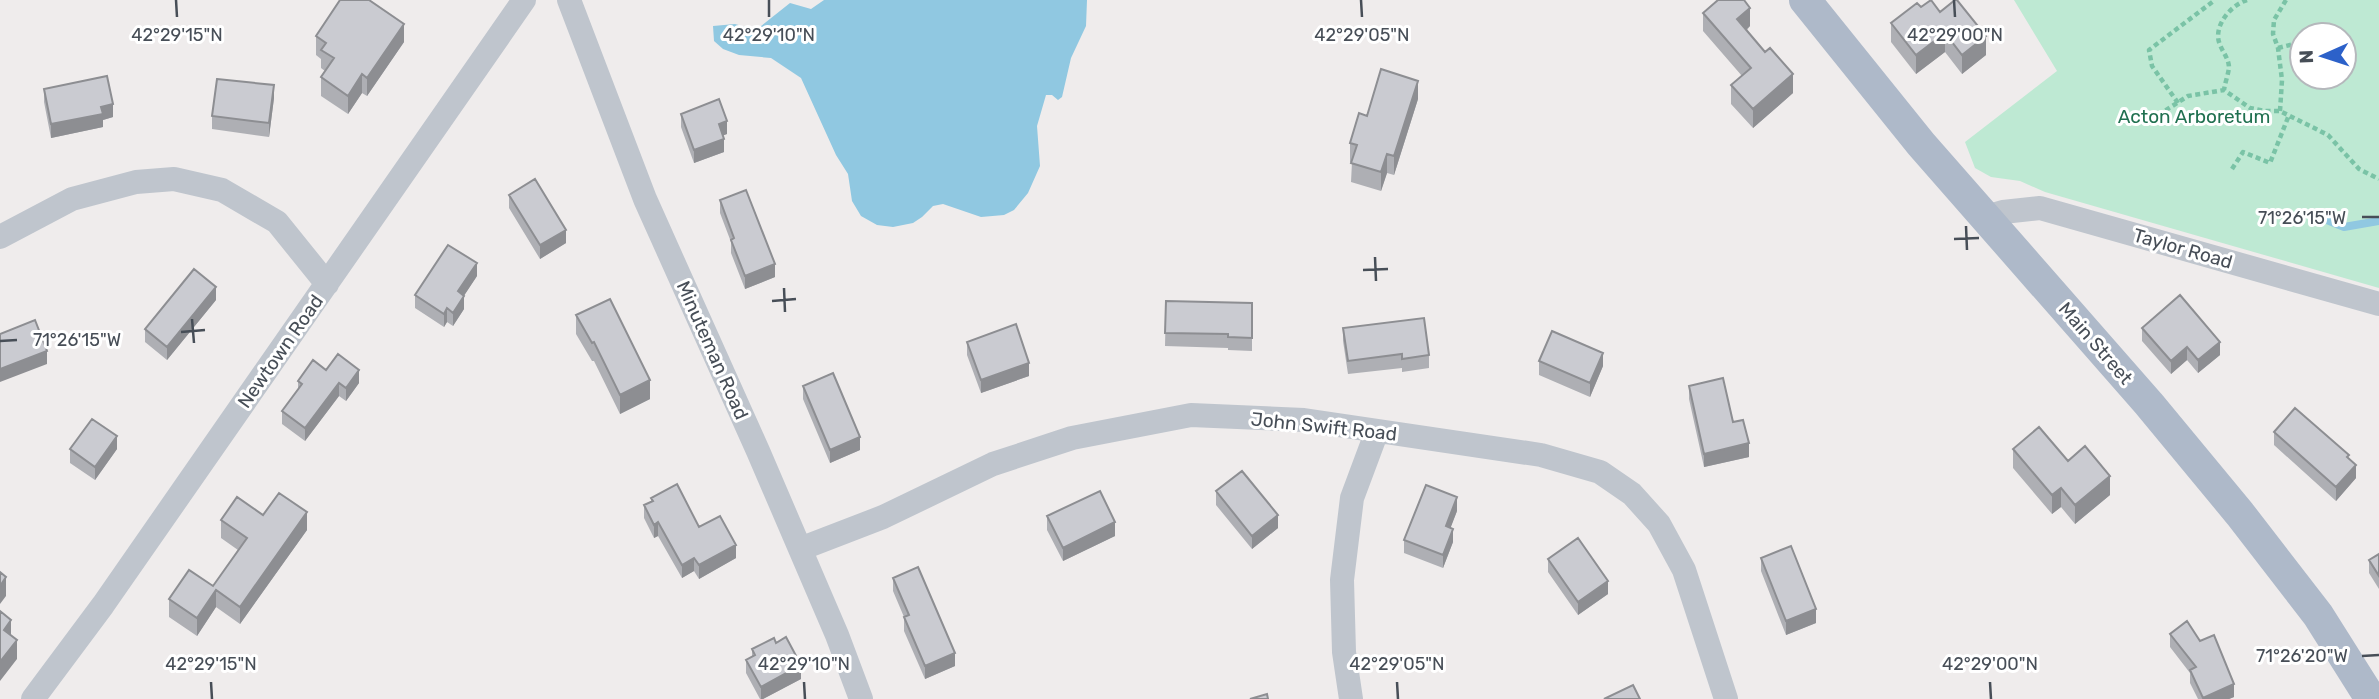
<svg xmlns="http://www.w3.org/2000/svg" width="2379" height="699" font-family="Rubik,sans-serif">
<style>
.green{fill:#bee9d3;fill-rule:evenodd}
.water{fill:#90c8e1}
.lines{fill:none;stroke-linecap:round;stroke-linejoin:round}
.stream{stroke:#90c8e1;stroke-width:8}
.path{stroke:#7ac3a6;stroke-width:4.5;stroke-dasharray:5 3.5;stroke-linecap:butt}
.minor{stroke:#bfc5cd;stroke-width:24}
.major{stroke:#aeb9c9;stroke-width:32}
.wall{fill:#aeafb4}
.shaded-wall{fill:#8d8e92}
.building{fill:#cacbd1;stroke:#8d8e92;stroke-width:2}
.ticks{fill:none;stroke:#474e57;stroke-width:2.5}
.labels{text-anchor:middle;stroke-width:6;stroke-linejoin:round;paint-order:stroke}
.park-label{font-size:19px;fill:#207050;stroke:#fff}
.street-label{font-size:19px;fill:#474e57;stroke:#fff}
.ticks-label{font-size:18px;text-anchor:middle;fill:#474e57;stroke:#fff;stroke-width:6;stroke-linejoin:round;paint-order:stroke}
</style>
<rect width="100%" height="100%" fill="#efecec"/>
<path class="green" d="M2014,0H2379V288L2045,192L2020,181L1991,177L1975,168L1965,142L2057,71ZM2302,35H2344V77H2302Z"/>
<path class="water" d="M824,0H1087L1086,26L1071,58L1062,97L1058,100L1052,95H1046L1037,126L1040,166L1028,193L1014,210L1004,215L981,217L943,204L933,206L922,217L913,223L893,227L877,225L861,216L852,201L848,174L836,155L801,78L771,58L739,55L723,49L714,41L713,26L735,24L756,30L790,3L811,9Z"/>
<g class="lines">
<path class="stream" d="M2322,218L2344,227L2379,221"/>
<path class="path" d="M2247,0C2231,5 2214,25 2219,42C2222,52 2229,58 2229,68C2228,75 2225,83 2224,90L2250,108L2265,111H2280L2328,135L2359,169L2379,179
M2321,26L2322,35
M2278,48L2302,42
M2178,103L2152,66L2149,50L2215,0
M2280,111L2282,80L2278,48L2273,34L2274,20L2286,0
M2144,124L2188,96L2224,90
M2232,169L2243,152L2270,163L2289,115"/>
<path class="minor" d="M569,0L645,199L758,451L837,635L861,699
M1986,217L2003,212L2040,208L2379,304
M0,237L72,199L136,182L174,179L222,190L277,222L327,284
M800,549L883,517L993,464L1072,438L1191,415L1304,420L1541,455L1600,472L1632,494L1659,524L1684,570L1726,699
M33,699L103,605L524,0
M1351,699L1344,652L1342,580L1352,498L1377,431"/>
<path class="major" d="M1805,0L1921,144L2149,404L2240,514L2318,615L2371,699"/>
</g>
<path class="wall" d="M1921,7L1940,12L1986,55L1962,74L1945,52L1916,74L1891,42V23Z
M1703,13L1750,26L1747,30L1793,93L1753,128L1731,104V85L1742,76L1703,31Z
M316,36L404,42L367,96L362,93L348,114L321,96V77L325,71L321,68V59L316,55Z
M44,89L113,117L103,120V127L51,138L44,102Z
M274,98L269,137L212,129V116Z
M1418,99L1394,175L1387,173L1381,191L1351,182L1352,162H1350V143L1367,116Z
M681,114L727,134L723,135L724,152L694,163L681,127Z
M509,195L566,243L540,259L509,208Z
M720,200L775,277L745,289L731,253V242L720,213Z
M477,276L464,295V309L453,326L447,322L444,327L415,308V295Z
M216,300L167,360L145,342V329Z
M1166,301L1252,303V351L1228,350V348L1165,346Z
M576,315L650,399L620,414L594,361H592L576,334Z
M1343,328L1429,355V368L1402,372V368L1348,374L1343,341Z
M2142,328L2220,355L2198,373L2187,360L2171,374L2142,341Z
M967,342L1029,376L981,393L967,355Z
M1539,361L1603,366L1590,397L1539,375Z
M326,370L359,383L346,401L339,396L305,441L282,424V411L298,390V381Z
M803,386L860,450L830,463L803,399Z
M1689,386L1733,422L1749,457L1704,467L1689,399Z
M2274,432L2349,458L2356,478L2336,501L2274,445Z
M70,449H117L95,480L70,463Z
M2013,449L2068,461L2110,495L2075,524L2061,507L2052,514L2013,468Z
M1216,491L1278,528L1252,549L1216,505Z
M651,498L699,527L736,558L699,579L694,571L682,578L658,536L654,538L644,518V505L651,502Z
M1457,511L1450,528L1453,542L1443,568L1404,553V540Z
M263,515L307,530L240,624L216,607L197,636L169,617V599L213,586L238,550L221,538V520Z
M1047,516L1115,536L1063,561L1047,530Z
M2379,554V589L2369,573V560Z
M1761,558L1816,623L1786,635L1761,571Z
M1548,559L1608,594L1578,615L1548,572Z
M893,578L955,666L925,679L904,631V617L893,591Z
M2170,634L2234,697L2229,699H2198L2190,683V673L2170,647Z
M776,643L801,679L763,699H760L746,673V660L752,656V649Z"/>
<path class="shaded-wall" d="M1750,8V26L1737,38V19Z
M404,24V42L367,96V78Z
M1945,33V52L1916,74V55Z
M1986,36V55L1962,74V55Z
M362,74V93L348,114V96Z
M1793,74V93L1753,128V109Z
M1418,81V99L1394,175V156Z
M274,85V98L269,137V123Z
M113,104V117L103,120V127L51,138V124L101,107Z
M727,121V134L719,137V124Z
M724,139V152L694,163V150Z
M1387,154V173L1381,191V172Z
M566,230V243L540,259V245Z
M477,263V276L458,305V291Z
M775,264V277L745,289V276Z
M216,287V300L167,360V347Z
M464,296V309L453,326V313Z
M447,308V322L444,327V314Z
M2220,342V355L2198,373V360Z
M2187,347V360L2171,374V361Z
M47,351V364L0,382V369Z
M1603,353V366L1590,397V383Z
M1029,363V376L981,393V380Z
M359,370V383L346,401V388Z
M650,380V399L620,414V395Z
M339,383V396L305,441V428Z
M117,436V449L95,480V467Z
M860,437V450L830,463V450Z
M1749,443V457L1704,467V454Z
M2356,465V478L2336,501V487Z
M2110,476V495L2075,524V505Z
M2061,488V507L2052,514V495Z
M1457,497V511L1446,540V526Z
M307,512V530L240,624V607Z
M1278,515V528L1252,549V536Z
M658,522V536L654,538V525Z
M1115,522V536L1063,561V548Z
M1453,529V542L1443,568V555Z
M736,545V558L699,579V565Z
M694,558V571L682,578V565Z
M6,577V596L0,604V586Z
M1608,581V594L1578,615V602Z
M216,590V607L197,636V618Z
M1816,609V623L1786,635V621Z
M11,620V639L4,630Z
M17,640V659L0,681V662Z
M955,653V666L925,679V666Z
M801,665V679L763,699H761V687Z
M2234,684V697L2229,699H2203V698Z"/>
<path class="building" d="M340,0H369L404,24L367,78L362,74L348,96L321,77L334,58L321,50L326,43L316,36Z
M1718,0H1744L1750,8L1737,19L1765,52L1770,48L1793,74L1753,109L1731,85L1751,68L1703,13Z
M1931,0L1940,12L1955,0H1957L1986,36L1962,55L1945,33L1916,55L1891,23L1917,3L1921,7Z
M1381,69L1418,81L1394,156L1387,154L1381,172L1351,163L1357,145L1350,143L1359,113L1367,116Z
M107,76L113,104L101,107L103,114L51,124L44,89Z
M217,79L274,85L269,123L212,116Z
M719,99L727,121L719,124L724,139L694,150L681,114Z
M535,179L566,230L540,245L509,195Z
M746,190L775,264L745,276L731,240L734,238L720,200Z
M448,245L477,263L458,291L464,296L453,313L447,308L444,314L415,295Z
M194,269L216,287L167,347L145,329Z
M2180,295L2220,342L2198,360L2187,347L2171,361L2142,328Z
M610,299L650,380L620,395L594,342L592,343L576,315Z
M1166,301L1252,303V338L1228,337V334L1165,333Z
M1424,318L1429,355L1402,359V354L1348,361L1343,328Z
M35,320L47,351L0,369V334Z
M1016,324L1029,363L981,380L967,342Z
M1552,331L1603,353L1590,383L1539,361Z
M338,354L359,370L346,388L339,383L305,428L282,411L302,384L298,381L313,360L326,370Z
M833,373L860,437L830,450L803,386Z
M1723,378L1733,422L1743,420L1749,443L1704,454L1689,386Z
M2295,408L2349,455L2347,457L2356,465L2336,487L2274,432Z
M92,419L117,436L95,467L70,449Z
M2039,427L2068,461L2085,446L2110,476L2075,505L2061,488L2052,495L2013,449Z
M1242,471L1278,515L1252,536L1216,491Z
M677,484L699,527L720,516L736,545L699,565L694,558L682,565L658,522L654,525L644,505L653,501L651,498Z
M1426,485L1457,497L1446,526L1453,529L1443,555L1404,540Z
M1100,491L1115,522L1063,548L1047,516Z
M279,493L307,512L240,607L216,590L197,618L169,599L189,570L213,586L247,538L221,520L237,497L263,515Z
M1578,538L1608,581L1578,602L1548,559Z
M1791,546L1816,609L1786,621L1761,558Z
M2379,554V576L2369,560Z
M918,567L955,653L925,666L904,617L909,615L893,578Z
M0,572L6,577L0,586Z
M0,611L11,620L4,630L17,640L0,662Z
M2187,621L2200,641L2214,635L2234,684L2203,698L2190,670L2196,667L2170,634Z
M786,637L801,665L761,687L746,660L755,655L752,649L774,638L776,643Z
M1633,685L1640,699H1604Z
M1267,694L1268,699H1250Z"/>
<path class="ticks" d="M176,0L177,17M769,0V17M1361,0L1362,17M1954,0L1955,17M2362,217H2379M1966,226L1967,250M1954,239L1979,238M1375,257L1376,281M1363,270L1388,269M784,288L785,312M772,301L796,299M192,319L194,343M181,332L205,330M0,341L17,340M2362,656L2379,655M211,682L212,699M804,682L805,699M1397,682L1398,699M1990,682L1991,699"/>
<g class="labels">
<g class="park-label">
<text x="2194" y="123">Acton Arboretum</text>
</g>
<g class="street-label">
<text transform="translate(2183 248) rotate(16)" y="7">Taylor Road</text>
<text transform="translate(2096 343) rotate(49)" y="7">Main Street</text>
<text transform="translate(713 350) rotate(66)" y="7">Minuteman Road</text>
<text transform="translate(280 351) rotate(-55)" y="7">Newtown Road</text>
<text transform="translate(1324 426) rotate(6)" y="7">John Swift Road</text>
</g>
</g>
<g class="ticks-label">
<text x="177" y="41">42°29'15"N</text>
<text x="769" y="41">42°29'10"N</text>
<text x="1362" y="41">42°29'05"N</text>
<text x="1955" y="41">42°29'00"N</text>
<text x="2302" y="224">71°26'15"W</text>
<text x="77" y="346">71°26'15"W</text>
<text x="2302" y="662">71°26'20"W</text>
<text x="211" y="670">42°29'15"N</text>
<text x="804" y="670">42°29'10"N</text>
<text x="1397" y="670">42°29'05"N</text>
<text x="1990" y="670">42°29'00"N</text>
</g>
<g transform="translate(2323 56) rotate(267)"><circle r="33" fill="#ffffff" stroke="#b5b8bc" stroke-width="2"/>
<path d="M0-5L12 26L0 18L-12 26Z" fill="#2c61c9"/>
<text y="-10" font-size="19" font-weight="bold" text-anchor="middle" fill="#474e57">N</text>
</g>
</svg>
